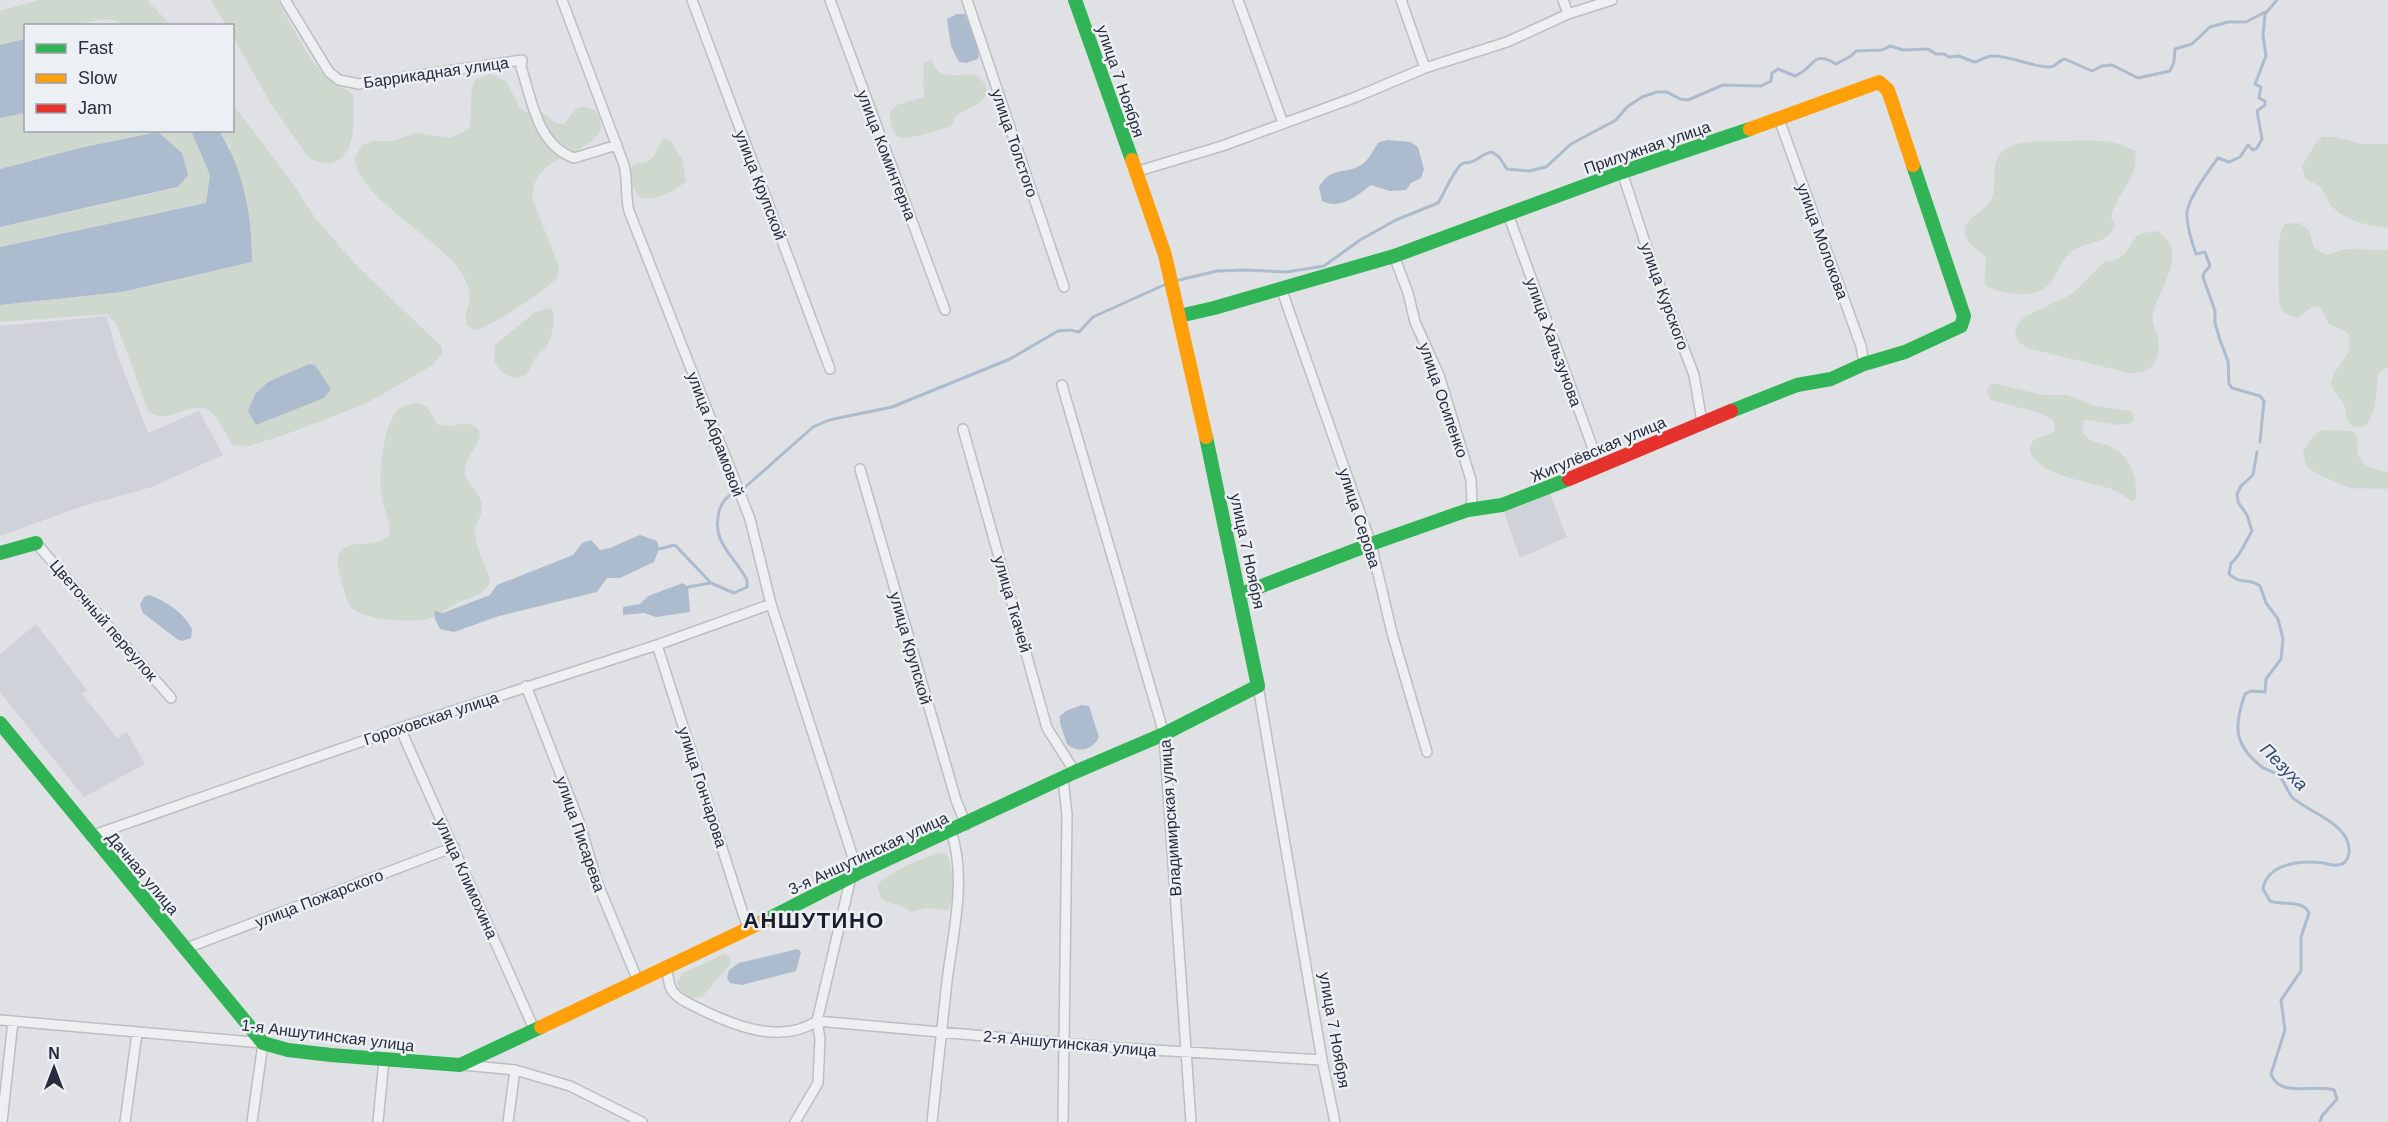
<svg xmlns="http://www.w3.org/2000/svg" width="2388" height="1122" font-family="Arial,sans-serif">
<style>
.built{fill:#cfd2d8}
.green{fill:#ced8cf}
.water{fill:#adbbcf}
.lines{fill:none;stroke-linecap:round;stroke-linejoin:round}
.stream{stroke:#adbbcf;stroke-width:3}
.street-casing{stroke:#bcbec1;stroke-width:12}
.street{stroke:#eeeff1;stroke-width:9}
.fast{stroke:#30b455;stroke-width:14}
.slow{stroke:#ff9f0a;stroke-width:14}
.jam{stroke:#e5322d;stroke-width:14}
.labels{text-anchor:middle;stroke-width:5;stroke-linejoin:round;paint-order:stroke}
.street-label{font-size:16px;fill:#272d3c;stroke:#eceff4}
.water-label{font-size:18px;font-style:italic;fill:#32486f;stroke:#eceff4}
.district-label{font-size:22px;font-weight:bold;letter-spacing:1.5px;fill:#191e2d;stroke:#eceff4}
</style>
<rect width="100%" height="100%" fill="#dfe1e4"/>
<path class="built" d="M107,316L116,351L148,433L199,411L223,455L152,487L80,507L0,536V326Z
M1550,494L1567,537L1520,558L1504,512Z
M36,624L87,690L82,694L117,738L127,732L145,764L84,797L0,692V654Z"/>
<path class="green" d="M39,0H147L171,25H123C109,13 88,24 73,25C58,27 41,25 26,26L25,39L0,45V11Z
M211,0H277C292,24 308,61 329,80C336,87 346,87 353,95C355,115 357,163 327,163C318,163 311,160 306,154L271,104L233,37L232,26L226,25Z
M929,60L932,61C941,85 960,70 978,76C1000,97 976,104 960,113C954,116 955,123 948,127C938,130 904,143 896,135C891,130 890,119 890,112L897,105L924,97L923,64Z
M491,74L507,82L518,105L525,112H541L558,124H564L576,109C591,100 608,119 598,134C579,159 530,157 533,200L559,267L558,277C546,290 490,328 474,330L466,324C464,304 476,304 465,279C448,241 355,199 355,157L362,145L374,141H393L415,133L449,138L468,130C475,114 467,96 475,80Z
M233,104L289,178L316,219L356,265L442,347V354L433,365L365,404L284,435L249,446L233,445C226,435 220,421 212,413C192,396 168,428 148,411L117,325L107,314L0,322V305L122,292L252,262L229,146L219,131L232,130Z
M25,113L26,130L191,131L210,175L206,203L0,247V227L178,188L80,148L0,169V118Z
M2322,137H2336L2361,144H2388V227C2371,227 2342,220 2331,205C2327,200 2325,193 2321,188C2317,184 2310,181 2305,178L2302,166L2317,141Z
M665,139L672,142L675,149L682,158L686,181C675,192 656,201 640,198L632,185L630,169C636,160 644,165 651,159C659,153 656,144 665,139Z
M2061,141C2088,141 2111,137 2135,151C2140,178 2117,191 2111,217L2115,225C2108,246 2084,240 2070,253C2061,261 2057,275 2049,284C2036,300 2000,295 1985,285C1983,274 1987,268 1986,258C1981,251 1971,247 1967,239C1956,219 1985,213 1991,200C1996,189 1994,178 1995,168C1998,137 2039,142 2061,141Z
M2299,223L2309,230L2314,248L2326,255L2346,249L2388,250V366L2379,373L2374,410L2366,426L2355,427L2348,422L2344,403L2333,390L2331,383L2334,373L2349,352V335L2346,332L2329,324C2317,299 2317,304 2297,318L2286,314L2279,305C2280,286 2274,236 2285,224Z
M2156,231C2190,248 2161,286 2154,310C2150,321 2156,327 2158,338C2161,361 2152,375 2129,373L2027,348L2018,341L2015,330L2021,320L2026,316L2072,294L2104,262C2129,259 2124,250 2139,234Z
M547,308L552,310C556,320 552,338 546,347C543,351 539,353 536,357C532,362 531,370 526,374C515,384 501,373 494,362L495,345L534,313Z
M1992,383L2043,395H2068L2095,406L2131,411L2134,418L2131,423L2119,425L2087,420L2083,421V433L2086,437C2093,442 2101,443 2109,446C2130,454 2138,478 2136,499L2132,501C2125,497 2118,491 2111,489C2088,481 2042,477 2030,452C2030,434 2042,439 2054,432V421L2043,414L1991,400L1989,397L1987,389Z
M414,403L426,406L438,425L453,426L465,423C497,432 468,449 465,467C463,482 480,491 482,504C484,515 474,523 475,535C476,550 486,564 490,579C487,594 472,597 459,602C449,607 441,614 430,618C414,624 367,620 353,609C346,603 345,592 342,584C340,574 335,562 340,552C350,538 377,550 390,534C390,520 384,511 382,498C378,478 383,426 397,411C401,406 408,405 414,403Z
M2320,430L2351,431L2355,433C2358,439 2357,443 2357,449C2359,467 2374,469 2388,472V489L2351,488L2319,475L2306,466L2303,451L2313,436Z
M942,853L948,856C953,872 957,896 947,910L927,908L910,912C902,903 890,906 881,898L877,886C885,873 927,856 942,853Z
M724,954L730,957L731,963L702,997L688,998L679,992L677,982L683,973Z"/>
<path class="water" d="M957,14H965C972,26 981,45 978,59L966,63L959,62L951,46L947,19Z
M25,39V113L0,118V45Z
M191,131H219C244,170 252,216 252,262L122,292L0,305V247L206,203L210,175Z
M158,132L182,153L188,175L178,187L0,227V169L80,148Z
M1388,140L1410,142L1418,147L1424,169L1421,178L1411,183L1406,190L1390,191L1371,185C1357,196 1340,210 1322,201L1319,187C1331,166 1344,175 1361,165C1369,160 1373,150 1379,142Z
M309,364L315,365L331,389L324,398L256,425L248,411L255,394L268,382Z
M640,535L657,541L659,549L654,562L620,578H607L597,592L499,616L454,632L440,629L435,619L434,611L443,613L490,595L497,585L573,555L582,543L591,540L600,550L610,548Z
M683,583L688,587L690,612L656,617L644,613L623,615V607L640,604L648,596Z
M149,595C166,601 184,613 192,629L191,638L182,641L177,639L143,613L140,604L144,597Z
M1082,705L1089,706L1099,737C1093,750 1078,754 1067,744L1060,723V716L1068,710Z
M798,949L801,952L796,971L742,985L730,983L727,978L729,970L739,963Z"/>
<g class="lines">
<path class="stream" d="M1179,280L1217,271L1246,270L1286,272L1324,266L1360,240L1396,220L1438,203C1443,196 1455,167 1462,164C1468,161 1466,164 1471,162C1480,159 1483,153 1492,152L1499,157L1507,169L1529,171L1546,167L1571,144L1616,120L1627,107L1642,97L1657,92H1667L1680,99L1688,100L1723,85L1761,86L1771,81L1772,73L1778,69L1795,76C1815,68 1812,49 1836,64L1851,56L1856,51L1882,50L1890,46L1903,50L1928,49L1936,54H1944L1949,57L1959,56L1974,62C1980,61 1986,56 1992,56C2012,56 2029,66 2049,67C2056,67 2059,60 2065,59L2092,71L2102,66L2112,65L2138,78L2170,71L2174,62L2175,49L2192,44L2210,27L2228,22H2246L2265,12
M2260,442L2264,401L2260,396L2232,388L2229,384L2228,361L2220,340L2215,323V311L2203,277L2204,273L2210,266L2205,252L2196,254C2192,242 2186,225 2187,212C2189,198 2209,170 2218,158L2229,162L2240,157L2248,145L2253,150L2257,148L2262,139L2257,111L2265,105V101L2259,98L2261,87L2255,84L2266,56L2263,35L2265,14L2277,0
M2257,452L2253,475L2241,486L2237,494L2238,502L2247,515L2252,531C2246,541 2239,558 2231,563L2229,574C2242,586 2249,577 2260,586L2266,603L2278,619L2283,639L2281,659L2266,679L2265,692L2251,691L2245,694C2234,725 2233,745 2262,767C2267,771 2274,771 2278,775C2285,781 2287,792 2293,798C2308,812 2352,824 2349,853C2348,860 2344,865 2337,865C2333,866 2328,864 2324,863C2302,860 2267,863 2263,889L2270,901C2283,906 2303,899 2309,913L2301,937V971L2281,1000L2285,1030L2271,1074C2280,1099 2314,1083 2334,1090L2337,1099L2322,1116L2320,1122
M743,489L813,427L829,420L892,407L1010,359L1058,331L1070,330L1079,332L1093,317L1164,285
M659,549L675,545L711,583
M688,587L711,583L734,593L747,587V580C734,555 711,543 719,512C721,503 726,497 733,493"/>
<defs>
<path id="street" d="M285,0L329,72L339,80L359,84L522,60L521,67C532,100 537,145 574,158L617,145
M562,0L624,165C628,180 625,196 629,211L750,519L771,604L858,873
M692,0L830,369
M830,0L945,310
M967,0L1064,287
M1238,0L1283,123
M1401,0L1425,68
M1563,0L1568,14
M1779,119L1861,346L1864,364
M1135,172L1222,146L1356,97L1425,68L1507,42L1568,14L1612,0
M1622,172L1656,276L1694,375L1702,422
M1508,214L1591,443L1593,450V470
M1394,256L1408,293L1415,322L1439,375L1471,480L1472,502L1468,510
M1281,288L1371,544L1392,633L1427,752
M1062,385L1164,734L1191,1122
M963,429L1047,728L1075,772
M860,469L956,800L966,825
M36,543L171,698
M657,645L748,929
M526,686L580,824L597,882L638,981
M1258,686L1322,1060L1335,1122
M400,728L534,1029
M91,836L400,728L657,645L771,604
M184,949L454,847
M667,967C668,975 668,987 674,993C681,1001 693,1005 702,1010C737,1027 782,1044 817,1021L1119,1048L1322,1060
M0,1020L263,1043L252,1122
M463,1065L515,1070L570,1086L642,1122
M2,1122L13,1021
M125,1122L137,1033
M378,1122L384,1060
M508,1122L515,1070
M795,1122L818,1083L820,1039L817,1021L851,877
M932,1122C937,1075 942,1028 947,981C953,933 967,878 951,831
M1063,1122L1067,815L1063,778"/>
</defs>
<use href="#street" class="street-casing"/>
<use href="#street" class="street"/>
<path class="fast" d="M1075,0L1132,160
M1179,316L1214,308L1394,256L1622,172L1750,129
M1731,411L1797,385L1831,379L1864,364L1905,352L1961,326L1964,316L1913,165
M0,553L36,543
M1241,594L1371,544L1468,510L1502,505L1569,479
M0,723L263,1043L288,1050L331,1055L460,1065L541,1027
M764,921L858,873L1075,772L1164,734L1258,686L1206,437"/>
<path class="slow" d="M1750,129L1879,82L1888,90L1913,165
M1132,160L1165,255L1206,437
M541,1027L764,921"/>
<path class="jam" d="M1569,479L1731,411"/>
</g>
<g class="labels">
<g class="street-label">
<text transform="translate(436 72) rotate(-8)" y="6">Баррикадная улица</text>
<text transform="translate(1121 81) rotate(71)" y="6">улица 7 Ноября</text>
<text transform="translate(1015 143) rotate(71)" y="6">улица Толстого</text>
<text transform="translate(1647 147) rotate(-19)" y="6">Прилужная улица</text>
<text transform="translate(887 155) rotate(69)" y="6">улица Коминтерна</text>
<text transform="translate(761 185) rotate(69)" y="6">улица Крупской</text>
<text transform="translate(1823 241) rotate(70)" y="6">улица Молокова</text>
<text transform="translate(1665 296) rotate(70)" y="6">улица Курского</text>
<text transform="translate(1554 342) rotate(70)" y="6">улица Хальзунова</text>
<text transform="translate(1444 400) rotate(71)" y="6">улица Осипенко</text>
<text transform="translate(716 434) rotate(69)" y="6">улица Абрамовой</text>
<text transform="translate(1598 449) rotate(-23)" y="6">Жигулёвская улица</text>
<text transform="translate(1360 518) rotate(72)" y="6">улица Серова</text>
<text transform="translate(1248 551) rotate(78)" y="6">улица 7 Ноября</text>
<text transform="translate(1013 604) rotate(74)" y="6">улица Ткачей</text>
<text transform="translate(104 620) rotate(49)" y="6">Цветочный переулок</text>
<text transform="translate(911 648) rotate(74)" y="6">улица Крупской</text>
<text transform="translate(431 718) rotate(-18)" y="6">Гороховская улица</text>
<text transform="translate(703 787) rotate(72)" y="6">улица Гончарова</text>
<text transform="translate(1170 818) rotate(-94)" y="6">Владимирская улица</text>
<text transform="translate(581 834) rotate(71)" y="6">улица Писарева</text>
<text transform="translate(868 853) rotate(-25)" y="6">3-я Аншутинская улица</text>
<text transform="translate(143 873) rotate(50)" y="6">Дачная улица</text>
<text transform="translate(467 878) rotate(66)" y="6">улица Климохина</text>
<text transform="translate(319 898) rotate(-21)" y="6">улица Пожарского</text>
<text transform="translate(1335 1030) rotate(80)" y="6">улица 7 Ноября</text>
<text transform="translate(328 1035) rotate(7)" y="6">1-я Аншутинская улица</text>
<text transform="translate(1070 1043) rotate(5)" y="6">2-я Аншутинская улица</text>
</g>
<g class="water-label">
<text transform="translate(2284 767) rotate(45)" y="6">Пезуха</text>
</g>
<g class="district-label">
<text x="814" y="928">АНШУТИНО</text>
</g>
</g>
<rect x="24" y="24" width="210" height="108" fill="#eceff4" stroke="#9da1aa" stroke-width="1.5"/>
<rect x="36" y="44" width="30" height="9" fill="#30b455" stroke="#9da1aa" stroke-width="1.5"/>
<text x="78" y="54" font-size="18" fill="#272d3c">Fast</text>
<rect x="36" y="74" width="30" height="9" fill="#ff9f0a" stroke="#9da1aa" stroke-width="1.5"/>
<text x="78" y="84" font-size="18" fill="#272d3c">Slow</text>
<rect x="36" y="104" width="30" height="9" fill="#e5322d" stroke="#9da1aa" stroke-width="1.5"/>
<text x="78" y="114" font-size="18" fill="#272d3c">Jam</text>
<g transform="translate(54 1068)" stroke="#eceff4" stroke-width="4.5" paint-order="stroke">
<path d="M0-4.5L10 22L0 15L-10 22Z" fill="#272d3c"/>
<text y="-9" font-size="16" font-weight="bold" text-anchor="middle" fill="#272d3c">N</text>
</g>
</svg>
